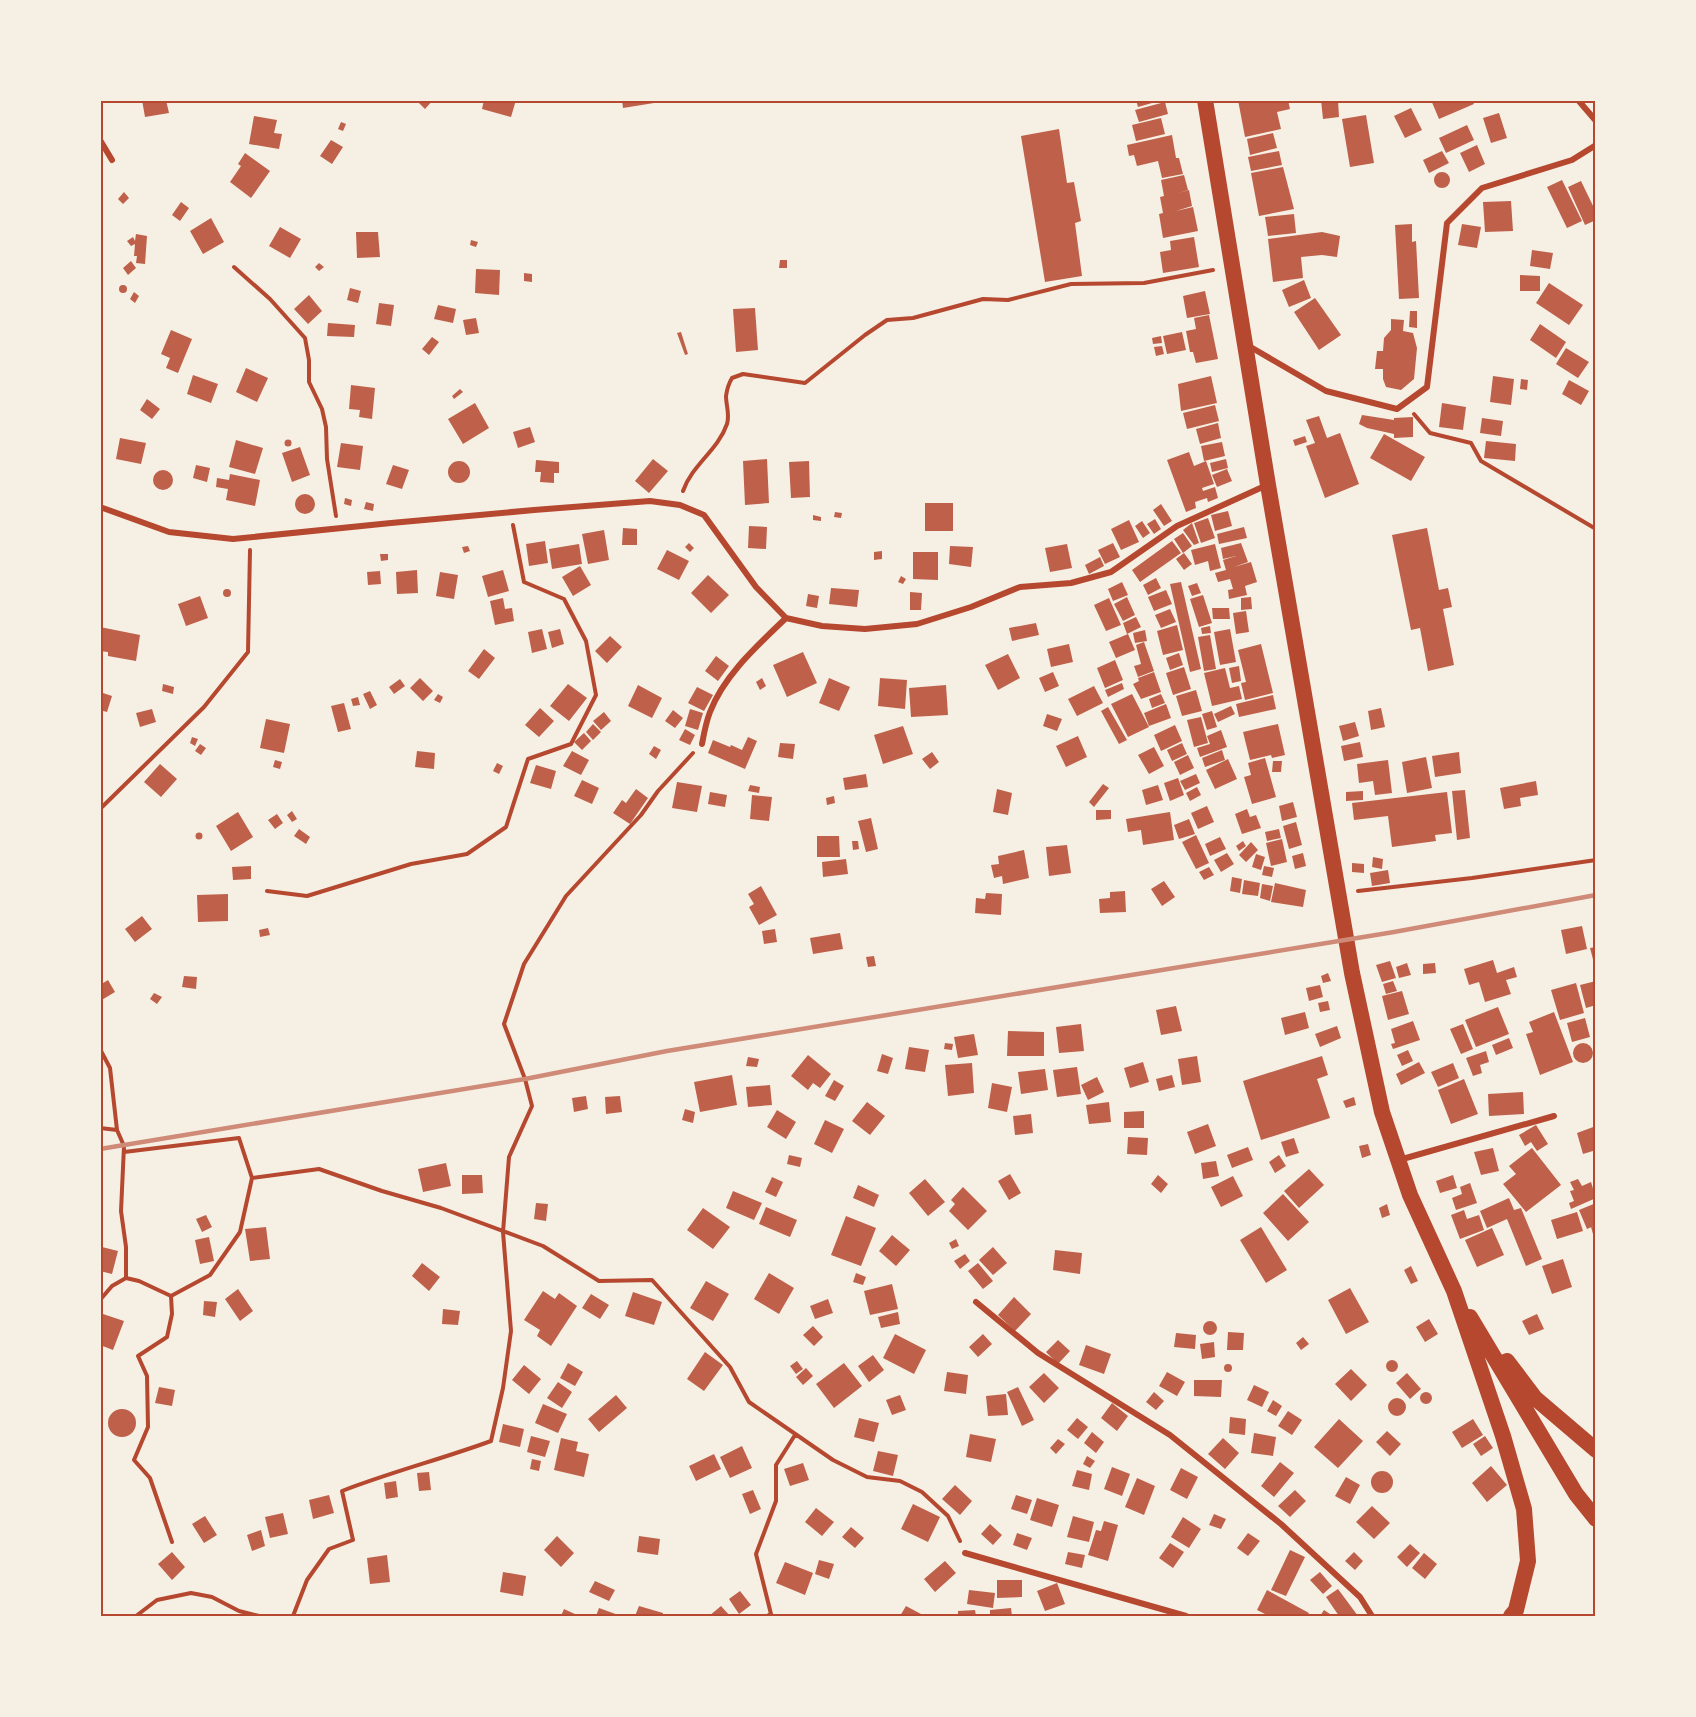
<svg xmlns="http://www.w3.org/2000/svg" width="1696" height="1717" font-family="Overpass,sans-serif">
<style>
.building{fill:#bf614a}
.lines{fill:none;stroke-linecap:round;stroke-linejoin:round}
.path{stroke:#b5482f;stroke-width:4}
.minor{stroke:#b5482f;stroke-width:6}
.trunk{stroke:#b5482f;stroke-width:16}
.rail{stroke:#cf8b77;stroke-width:4.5}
.neatline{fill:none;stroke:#b5482f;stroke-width:2}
</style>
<rect width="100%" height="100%" fill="#f6efe4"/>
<path class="building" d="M142,100H166L169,113L145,117Z
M416,100H433L425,109Z
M484,100H516L511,117L482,109Z
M622,100H654V103L623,108Z
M1136,100H1159V101L1138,107Z
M1238,100H1288L1290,109L1277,112L1281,129L1245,137Z
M1321,100H1338L1339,117L1323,119Z
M1431,100H1472L1474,104L1439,119Z
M1165,102L1168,114L1139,122L1135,110Z
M1411,108L1422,130L1405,138L1394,116Z
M1499,113L1507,138L1491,143L1483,118Z
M1366,115L1374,163L1350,167L1342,119Z
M254,116L277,120L274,133L282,134L279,149L249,144Z
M1161,118L1165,134L1136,141L1132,125Z
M341,122L346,124L343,131L338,129Z
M1467,125L1474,140L1446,153L1439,138Z
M1059,129L1067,183L1074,182L1081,221L1075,223L1082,276L1045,282L1021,136Z
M1273,133L1277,148L1250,155L1247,139Z
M1172,135L1176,158H1179L1183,174L1162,178L1158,161L1137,166L1134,155L1129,156L1127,145Z
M331,140L343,147L332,164L320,156Z
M1477,145L1485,164L1469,172L1460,153Z
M1279,151L1282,165L1251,171L1248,157Z
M1442,151L1449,163L1429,173L1423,160Z
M245,153L270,171L251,198L230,182L241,166L238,164Z
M1283,167L1294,209L1259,216L1251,173Z
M1434 180a8 8 0 1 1 16 0a8 8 0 1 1-16 0Z
M1184,175L1188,190L1179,193L1189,190L1192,206L1176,211L1193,207L1198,231L1163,238L1159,214L1163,213L1160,197L1164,196L1161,180Z
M1562,180L1582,221L1567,228L1547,187Z
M1581,181L1596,212V220L1585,225L1568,187Z
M124,192L129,198L123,204L118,199Z
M1511,201L1513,231L1485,232L1483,202Z
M181,202L189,208L180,221L172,215Z
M1294,214L1296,233L1268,236L1265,217Z
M211,218L224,242L203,254L190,231Z
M1412,224V242L1416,241L1419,298L1399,299L1395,225Z
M1462,224L1481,227L1477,248L1458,245Z
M280,227L301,239L290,258L269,246Z
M356,232H378L380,257L357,258Z
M1322,232L1340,236L1337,257L1322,255L1301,257L1303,278L1273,282L1268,239Z
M136,234L147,236L145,264L136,263L137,256H134L135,244L131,246L127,241L133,237L135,241Z
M1194,237L1199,267L1163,273L1160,252L1171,250L1170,241Z
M471,240L478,242L476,247L470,245Z
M1532,250L1553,253L1550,269L1530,266Z
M780,260H787V268H779Z
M131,261L136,268L128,275L123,268Z
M319,263L324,267L319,271L315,267Z
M476,269L500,270L499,295L475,293Z
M524,273L532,274V282L524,281Z
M1520,275L1540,276V291H1520Z
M1304,280L1311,298L1289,307L1282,290Z
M1549,283L1583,305L1569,325L1536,303Z
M119 289a4 4 0 1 1 8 0a4 4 0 1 1-8 0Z
M350,288L361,291L358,303L347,300Z
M1205,291L1210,314L1187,318L1183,296Z
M134,292L139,296L135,303L130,299Z
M309,295L322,311L308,324L294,309Z
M1315,298L1341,335L1319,350L1294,312Z
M379,303L394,305L391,326L376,324Z
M438,305L456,309L453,323L434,319Z
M755,308L758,350L736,352L733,309Z
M1410,311H1417V328L1409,327Z
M1209,315L1218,359L1196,363L1193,352H1190L1186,331L1196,329L1194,318Z
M476,318L479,333L466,335L463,320Z
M1391,319L1404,320L1403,331L1413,333L1417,348L1414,379L1401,390L1386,387L1383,379V369H1375L1377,351H1383L1384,338L1391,330Z
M328,323L355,325L354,337L327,336Z
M1540,324L1566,342L1556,358L1530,340Z
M171,330L192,339L178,373L166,368L170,358L161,354Z
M681,332L688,354L685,355L677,333Z
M1182,332L1186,350L1167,354L1163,336Z
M1161,336L1162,343L1153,344L1152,338Z
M432,337L439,342L429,355L422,349Z
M1162,346L1164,354L1156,356L1154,347Z
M1566,348L1589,362L1578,378L1556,364Z
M246,368L268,378L257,402L236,392Z
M193,375L218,384L211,403L187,394Z
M1211,376L1217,403L1181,411L1178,384Z
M1493,376L1514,379L1511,405L1490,402Z
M1521,379L1528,380L1527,390L1520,389Z
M1569,380L1589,391L1581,405L1562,394Z
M351,385L375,388L372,419L359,417L360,410L349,409Z
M460,389L463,392L454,399L452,396Z
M147,399L160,409L152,419L140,410Z
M475,403L489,428L463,444L448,419Z
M1442,403L1466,407L1463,430L1439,427Z
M1215,405L1219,421L1187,429L1183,413Z
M1362,415L1394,420V418L1413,417V437L1394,438V434L1367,428L1359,424Z
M1319,416L1327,438L1340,433L1359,484L1325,498L1306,446L1315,443L1306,420Z
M1482,418L1503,421L1501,436L1480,433Z
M1218,423L1221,438L1200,444L1196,429Z
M530,427L535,442L518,448L513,432Z
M1384,434L1425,457L1411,481L1370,458Z
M1305,436L1307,442L1295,446L1293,440Z
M120,438L146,443L141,464L116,459Z
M284.5 443a3.5 3.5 0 1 1 7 0a3.5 3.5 0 1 1-7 0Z
M236,440L263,448L255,474L229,467Z
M1486,441L1516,444L1515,461L1484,458Z
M1222,442L1225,456L1204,461L1201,446Z
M341,443L363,446L360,470L337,467Z
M300,447L310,475L292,482L282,453Z
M1189,452L1194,466L1206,461L1214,484L1202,488L1203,491L1215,487L1218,498L1208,502L1207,498L1195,502L1196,508L1186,512L1167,460Z
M653,459L668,471L649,493L635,481Z
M767,459L769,503L745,505L743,461Z
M1226,459L1228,468L1212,472L1210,463Z
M536,460L559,462V473H554V483L540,482L541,472H535Z
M448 472a11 11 0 1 1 22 0a11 11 0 1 1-22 0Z
M809,461L810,497L791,498L789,462Z
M196,465L210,468L207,482L193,478Z
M393,465L409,470L402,489L386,484Z
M1227,469L1232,481L1217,487L1212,475Z
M153 480a10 10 0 1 1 20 0a10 10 0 1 1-20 0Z
M230,474L260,480L255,506L226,500L228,489L216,487L217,478L229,480Z
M295 504a10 10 0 1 1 20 0a10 10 0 1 1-20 0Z
M345,498L352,500L351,506L344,504Z
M366,502L374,504L373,511L364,509Z
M925,503H953V531H925Z
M1161,504L1172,521L1164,526L1153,510Z
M1228,511L1232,526L1215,531L1211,515Z
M835,512L842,513L841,518L834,517Z
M813,515L821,517V521L813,520Z
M1208,518L1215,538L1201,543L1194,523Z
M1155,519L1161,529L1154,534L1147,524Z
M1129,520L1139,542L1121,550L1111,529Z
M1142,521L1150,533L1143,538L1135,526Z
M1192,523L1199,543L1194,545L1183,530Z
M749,526L767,527L766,549L748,548Z
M1244,527L1247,538L1219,544L1217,534Z
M623,528L637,529V545H622Z
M1427,528L1439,590L1448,588L1452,607L1443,609L1454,665L1428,671L1420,628L1411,630L1392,535Z
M604,530L609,560L588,564L582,534Z
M1183,533L1192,546L1183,553L1174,539Z
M545,541L548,563L529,566L526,544Z
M1172,541L1181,553L1140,582L1132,570Z
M689,543L694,548L690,552L685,547Z
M1113,543L1120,557L1105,564L1098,550Z
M1241,543L1248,562L1234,567L1251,562L1257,582L1245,586L1247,595L1229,599L1228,590L1233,589L1230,579L1218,582L1215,573L1226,570L1223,560L1236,556L1223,559L1221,548Z
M579,544L582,564L552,569L549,549Z
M1067,544L1072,568L1050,572L1045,548Z
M1215,544L1221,568L1210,571L1208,561L1195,565L1191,550Z
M468,546L470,551L464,553L462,547Z
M950,546L973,547L971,567L949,564Z
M667,550L689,561L679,580L657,569Z
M882,551V559L874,560V552Z
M913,552H938V580L913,579Z
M1184,553L1192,564L1184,570L1176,559Z
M380,554H388V560L381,561Z
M1100,557L1104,566L1089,574L1085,565Z
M580,566L591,585L573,596L562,577Z
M417,570L418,593L397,594L396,572Z
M503,570L509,591L488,597L482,576Z
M380,571L381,584L368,585L367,572Z
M440,572L458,575L454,599L436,596Z
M708,575L729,595L711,613L691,593Z
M901,576L906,579L903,584L898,582Z
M1156,578L1161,588L1148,595L1143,585Z
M1122,582L1128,595L1113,601L1108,589Z
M1181,582L1201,669L1190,672L1170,584Z
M1197,583L1201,593L1192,596L1188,586Z
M831,588L859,590L857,607L829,604Z
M223 593a4 4 0 1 1 8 0a4 4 0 1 1-8 0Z
M1166,590L1172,604L1154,611L1148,597Z
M910,592L922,593L921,610H910Z
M808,594L819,596L817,608L806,606Z
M1203,595L1212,623L1199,627L1190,599Z
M200,596L208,618L186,626L178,604Z
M1127,597L1135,615L1123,621L1114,604Z
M1251,597L1252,609L1241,610V598Z
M503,598L505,609L512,608L514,621L495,625L490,601Z
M1109,598L1121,625L1106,631L1094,605Z
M1212,608H1229L1230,619H1213Z
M1170,609L1176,622L1161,628L1155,615Z
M1246,611L1249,632L1236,634L1233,613Z
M1136,617L1141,627L1127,634L1123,623Z
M1036,623L1039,635L1012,641L1009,628Z
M1177,625L1183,650L1163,655L1157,631Z
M1210,626L1211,633L1202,634L1201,628Z
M100,627L140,635L136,661L108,656V652L100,651Z
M542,629L547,649L532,653L528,632Z
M560,629L564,644L552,648L548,632Z
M1230,629L1236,662L1220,665L1214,632Z
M1145,630L1147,641L1135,643L1133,633Z
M1128,634L1135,650L1116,658L1109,642Z
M1210,635L1216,669L1204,671L1198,637Z
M610,636L622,647L607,663L595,651Z
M1144,642L1154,671L1138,677L1134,666L1141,664L1136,645Z
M1069,644L1073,662L1051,667L1047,649Z
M1261,644L1273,693L1245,700L1241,683L1246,682L1238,650Z
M484,649L495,658L479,679L468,671Z
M803,652L817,683L787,697L773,665Z
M1179,653L1183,665L1170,670L1166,658Z
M1008,654L1020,678L998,690L985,665Z
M716,656L729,666L718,681L705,671Z
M1115,660L1123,680L1105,688L1097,668Z
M1239,666L1241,681L1232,683L1229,668Z
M1184,667L1191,689L1173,695L1166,673Z
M1225,668L1230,688L1239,686L1242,699L1212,706L1204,673Z
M1053,672L1059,686L1045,692L1039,678Z
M1154,672L1161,692L1141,699L1133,684L1139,681L1138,678Z
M420,678L433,691L423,701L410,688Z
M762,678L766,686L760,690L756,682Z
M829,678L850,687L839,711L819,703Z
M880,678L907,680L905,709L878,706Z
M400,679L405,686L394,694L389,687Z
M1122,683L1124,689L1108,697L1105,690Z
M163,684L174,687L173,694L162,691Z
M568,684L587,698L569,721L550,706Z
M638,685L662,698L652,718L628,706Z
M946,685L948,715L911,717L909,688Z
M1094,686L1103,703L1077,716L1068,699Z
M697,687L713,695L704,711L688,703Z
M1196,690L1202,711L1182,716L1176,696Z
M370,691L377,705L370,709L363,694Z
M100,692L112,696L107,712L100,710Z
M438,694L443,697L440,703L434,700Z
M1132,694L1149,727L1128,737L1111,704Z
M1161,694L1165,703L1152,708L1149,699Z
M1273,695L1276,709L1239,717L1236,704Z
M358,697L360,705L353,706L351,699Z
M344,703L351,729L338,732L331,706Z
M1166,704L1171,718L1149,726L1144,713Z
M1231,706L1235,714L1218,722L1214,714Z
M1108,707L1127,740L1119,744L1101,711Z
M540,708L554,721L539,737L525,725Z
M1381,708L1385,727L1371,730L1368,711Z
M152,709L156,722L140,727L136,713Z
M690,709L703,713L698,730L685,726Z
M673,710L683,718L675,728L665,721Z
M1212,711L1217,727L1207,730L1202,714Z
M604,712L611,721L601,730L593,721Z
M1047,714L1062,719L1057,731L1043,726Z
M1201,717L1208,743L1194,747L1187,720Z
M266,719L290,724L284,753L260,748Z
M1355,722L1359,736L1343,741L1339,726Z
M593,724L601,732L593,740L586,732Z
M1278,724L1285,755L1272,758L1271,755L1250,760L1243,732Z
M1175,725L1182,741L1161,751L1154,735Z
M903,726L913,754L883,764L874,735Z
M685,729L695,735L690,745L679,740Z
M1221,730L1227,747L1200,757L1197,748L1210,744L1207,736Z
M584,733L591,741L582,750L574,742Z
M1078,736L1087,757L1066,767L1056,746Z
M192,737L198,739L195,746L190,743Z
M748,737L757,741L745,769L708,753L713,740L730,747L731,745L742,750Z
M1360,742L1363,757L1344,761L1341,746Z
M780,743L795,744L793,759L778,757Z
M1182,743L1187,754L1172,761L1167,750Z
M200,744L206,748L201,755L195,751Z
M654,746L661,750L656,759L649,754Z
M1154,747L1164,766L1149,774L1138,755Z
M1222,750L1225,760L1205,767L1202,758Z
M417,751L435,753L434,769L415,767Z
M572,751L589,760L581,775L563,766Z
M932,752L939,762L930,769L922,759Z
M1459,752L1461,773L1435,777L1432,756Z
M1188,755L1194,768L1180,775L1174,762Z
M1426,757L1432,788L1407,793L1402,762Z
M1265,758L1276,797L1252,804L1244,777L1251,775L1248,763Z
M1228,759L1237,779L1215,789L1206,770Z
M275,760L282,762L280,769L273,767Z
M1388,760L1392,793L1375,795L1373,781L1359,783L1357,764Z
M1273,761H1282L1281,772H1272Z
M497,763L503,766L499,774L493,771Z
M160,764L177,779L161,797L144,782Z
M536,765L556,771L551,789L530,783Z
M866,774L868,787L845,790L843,778Z
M1196,774L1200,783L1185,790L1180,781Z
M1178,778L1184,795L1170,801L1164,783Z
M582,780L599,788L592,804L574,796Z
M1536,781L1538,795L1520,798L1521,806L1504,809L1500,788Z
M677,782L702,786L697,812L672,808Z
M1103,784L1109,788L1094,807L1089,802Z
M750,785L760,787L759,793L748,791Z
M1158,785L1163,800L1146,805L1142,790Z
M1197,787L1201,795L1190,801L1186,793Z
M636,789L648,798L630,824L613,813L622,800L626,803Z
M997,789L1012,793L1008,815L993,812Z
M1465,790L1470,838L1457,840L1452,791Z
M1363,791V800L1346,801V792Z
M710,792L727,795L725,807L708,804Z
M1447,792L1452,833L1435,835L1436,841L1392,847L1388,816L1354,820L1352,803Z
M752,795L772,797L769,821L750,819Z
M834,796L835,803L827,805L826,798Z
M1293,802L1297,817L1282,821L1279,806Z
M1207,806L1214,822L1198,829L1191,813Z
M1247,809L1250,817L1256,815L1261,828L1242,834L1235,814Z
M1096,810H1111V819L1096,820Z
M292,811L297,819L292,822L287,815Z
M238,812L253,837L231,851L216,826Z
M1170,812L1174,840L1143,845L1141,830L1128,832L1126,819Z
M277,814L283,823L275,829L268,820Z
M871,818L878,849L866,852L858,821Z
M1189,819L1195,834L1179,839L1174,825Z
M1296,822L1302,845L1289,849L1283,826Z
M299,829L310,837L306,844L294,836Z
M1279,829L1281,838L1267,841L1265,832Z
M195.5 836a3.5 3.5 0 1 1 7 0a3.5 3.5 0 1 1-7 0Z
M1196,835L1209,863L1196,869L1182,842Z
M817,836H839L840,857H817Z
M1220,837L1226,849L1210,856L1205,844Z
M1282,839L1287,862L1271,866L1266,843Z
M852,841H858L859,849L853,850Z
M1243,841L1246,846L1239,851L1236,846Z
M1251,842L1258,850L1246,862L1239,855Z
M1067,845L1071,873L1049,876L1046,847Z
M1024,850L1029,878L1003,884L1002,876L994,878L991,865L999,864L998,856Z
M1227,853L1234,864L1221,872L1214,860Z
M1303,853L1306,866L1295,869L1292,856Z
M1256,854L1265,857L1261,870L1252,867Z
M1373,857L1383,859L1382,869L1372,867Z
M846,859L848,874L823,877L822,862Z
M1352,863L1364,864V873L1352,872Z
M251,866V879L233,880L232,867Z
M1264,866L1274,868L1272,877L1262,875Z
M1209,867L1214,875L1204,880L1199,872Z
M1388,870L1390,883L1372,886L1370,873Z
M1232,877L1242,879L1240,893L1230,891Z
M1244,880L1260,883L1258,896L1242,894Z
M1164,881L1175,897L1162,906L1151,889Z
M1275,883L1306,890L1303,907L1271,902Z
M1262,884L1273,886L1270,901L1260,898Z
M761,886L777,915L759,925L749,907L754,904L748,894Z
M1125,891L1126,912L1100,913L1099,899L1110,898V892Z
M986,893L1002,894L1001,915L975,913L976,898L985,899Z
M228,894V921L198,922L197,895Z
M142,916L152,929L135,942L125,929Z
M1582,926L1587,949L1566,954L1561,930Z
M268,928L270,935L260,937L259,930Z
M775,929L777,942L764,944L762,931Z
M840,933L843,949L813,954L810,938Z
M1596,947V967H1595L1590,948Z
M874,956L876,966L868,967L866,957Z
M1493,960L1497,973L1514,967L1517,977L1506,980L1511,994L1485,1002L1479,982L1469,985L1464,969Z
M1390,961L1396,978L1382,982L1376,965Z
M1407,963L1411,975L1399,978L1396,967Z
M1435,963L1436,973L1423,974V964Z
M1328,973L1331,981L1323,983L1321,976Z
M184,976L197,977L196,989L182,987Z
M108,980L115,992L100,1001V985Z
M1393,981L1397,991L1386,994L1383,984Z
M1596,981V1005L1586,1008L1580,985Z
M1576,983L1584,1013L1560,1020L1551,990Z
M1320,985L1323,997L1309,1001L1306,988Z
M1402,991L1409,1014L1388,1020L1382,996Z
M154,993L162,997L157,1004L150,999Z
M1328,1001L1330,1010L1320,1012L1318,1003Z
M1176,1006L1182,1031L1161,1035L1156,1010Z
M1498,1007L1509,1034L1476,1047L1465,1020Z
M1305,1012L1309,1028L1285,1035L1281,1018Z
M1554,1012L1573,1062L1540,1075L1526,1034L1533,1032L1529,1022Z
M1585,1018L1590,1037L1572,1042L1567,1023Z
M1413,1021L1420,1040L1393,1049L1391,1044L1395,1043L1391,1029Z
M1081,1024L1084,1051L1059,1053L1056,1027Z
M1463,1024L1473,1049L1461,1054L1450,1029Z
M1337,1026L1341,1038L1320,1047L1315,1034Z
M1008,1031L1044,1032V1056H1007Z
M974,1034L978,1055L958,1058L954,1037Z
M1509,1038L1513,1048L1496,1055L1492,1045Z
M945,1043L953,1044L952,1050L944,1049Z
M1573 1053a10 10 0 1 1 20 0a10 10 0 1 1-20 0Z
M909,1047L929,1050L925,1072L905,1069Z
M1408,1050L1413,1061L1402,1066L1397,1055Z
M1486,1051L1489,1062L1480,1065L1482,1073L1473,1076L1466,1058Z
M882,1054L893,1058L888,1074L877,1071Z
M808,1055L831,1074L820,1088L813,1083L808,1090L791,1076Z
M1197,1056L1201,1082L1182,1085L1178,1059Z
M1322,1056L1328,1075L1317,1079L1330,1118L1261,1140L1243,1081Z
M748,1057L759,1059L757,1067L746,1066Z
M1143,1062L1149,1082L1130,1088L1124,1068Z
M1419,1062L1425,1073L1401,1085L1396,1074Z
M972,1063L974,1093L948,1096L945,1065Z
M1453,1063L1459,1078L1438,1087L1431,1072Z
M1077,1067L1081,1094L1057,1097L1053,1070Z
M1045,1069L1048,1090L1021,1094L1018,1072Z
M732,1075L737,1105L700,1112L694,1082Z
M1172,1075L1175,1087L1159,1091L1156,1079Z
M1097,1077L1104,1092L1088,1100L1081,1085Z
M1464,1079L1478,1114L1451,1124L1438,1090Z
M834,1080L844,1086L835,1101L825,1096Z
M992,1083L1012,1087L1007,1112L988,1108Z
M770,1085L772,1105L748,1107L746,1087Z
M1523,1092L1524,1114L1489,1116L1488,1094Z
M586,1096L588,1109L574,1112L572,1098Z
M620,1096L622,1112L606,1114L605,1097Z
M1354,1097L1356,1105L1346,1108L1343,1101Z
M867,1102L885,1116L870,1135L852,1121Z
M1109,1102L1111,1122L1089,1124L1086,1105Z
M685,1109L695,1112L693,1123L682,1120Z
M777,1110L796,1122L786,1139L767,1127Z
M1144,1111V1128H1124V1112Z
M1031,1114L1033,1133L1015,1135L1013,1116Z
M825,1120L844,1129L832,1153L814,1144Z
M1208,1124L1216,1146L1195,1154L1187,1132Z
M1536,1125L1548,1144L1537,1151L1531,1142L1525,1146L1519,1135Z
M1596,1126V1150L1583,1154L1577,1133Z
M1128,1137L1148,1138L1147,1155L1127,1154Z
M1294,1138L1299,1153L1286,1157L1281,1142Z
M1368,1144L1371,1155L1362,1158L1359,1146Z
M1248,1147L1253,1160L1232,1168L1227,1155Z
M1493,1148L1499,1171L1481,1175L1474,1152Z
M1532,1148L1561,1185L1526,1212L1503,1184L1516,1174L1509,1166Z
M789,1155L802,1158L800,1167L787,1164Z
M1279,1155L1286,1166L1275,1173L1269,1162Z
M1216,1161L1219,1176L1203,1179L1201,1163Z
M446,1163L451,1186L423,1192L418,1169Z
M1309,1169L1324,1185L1299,1208L1284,1191Z
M1010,1174L1021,1193L1009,1200L998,1181Z
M462,1175H482L483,1193L462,1194Z
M1158,1175L1168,1184L1161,1193L1151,1184Z
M1453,1175L1457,1188L1440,1193L1436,1181Z
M1233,1176L1243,1196L1221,1207L1211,1187Z
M772,1177L783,1182L776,1197L765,1192Z
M925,1179L945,1202L928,1216L909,1193Z
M1578,1179L1582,1186L1591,1182L1596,1198L1571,1209L1569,1203L1574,1201L1570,1191L1574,1190L1570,1182Z
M1470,1183L1477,1203L1456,1210L1452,1198L1462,1194L1460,1187Z
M858,1185L879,1195L874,1207L853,1198Z
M963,1187L987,1211L968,1230L949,1211L955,1204L951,1200Z
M733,1191L762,1203L754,1220L726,1208Z
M1283,1194L1309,1222L1288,1241L1263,1213Z
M1509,1198L1514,1210L1521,1208L1542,1259L1526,1266L1507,1219L1487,1228L1480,1211Z
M536,1203L548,1204L546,1221L534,1219Z
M1596,1203V1225L1587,1229L1579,1210Z
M1387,1204L1390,1215L1382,1218L1379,1208Z
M766,1207L797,1220L790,1237L759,1224Z
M703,1208L730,1227L713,1249L687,1230Z
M1464,1210L1467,1219L1479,1215L1484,1230L1460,1239L1451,1215Z
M1577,1212L1583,1231L1557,1239L1551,1220Z
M206,1215L212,1227L202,1232L196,1219Z
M846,1216L876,1228L861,1266L831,1255Z
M1596,1226V1241H1595L1591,1227Z
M266,1227L270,1259L250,1261L245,1229Z
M1261,1227L1287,1270L1266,1283L1240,1240Z
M1492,1228L1504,1255L1477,1267L1465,1240Z
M892,1235L910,1250L896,1266L879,1251Z
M209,1237L214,1261L200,1264L195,1240Z
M956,1239L959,1246L952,1249L949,1243Z
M102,1247L118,1251L112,1274L100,1271Z
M993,1247L1007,1263L993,1275L979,1260Z
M1055,1250L1082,1253L1080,1274L1053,1270Z
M965,1254L970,1261L960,1269L954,1261Z
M1563,1259L1572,1287L1552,1294L1542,1266Z
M422,1263L440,1277L429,1291L412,1276Z
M978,1263L993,1281L983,1289L968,1271Z
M1411,1266L1418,1281L1411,1284L1404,1270Z
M769,1273L794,1288L779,1314L754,1299Z
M856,1273L866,1277L863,1285L853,1282Z
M706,1281L729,1294L713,1321L690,1308Z
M892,1284L898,1309L870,1315L864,1291Z
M1350,1288L1369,1322L1346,1334L1328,1300Z
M238,1289L253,1311L240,1321L225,1299Z
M543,1291L555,1299L559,1293L577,1306L551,1346L537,1336L540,1330L524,1320Z
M633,1292L662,1302L654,1325L625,1316Z
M591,1294L609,1305L600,1319L582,1308Z
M1014,1297L1031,1314L1015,1331L998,1315Z
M828,1299L833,1313L815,1319L810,1306Z
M204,1301L217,1302L215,1317L203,1315Z
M443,1309L460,1311L458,1325L442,1324Z
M898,1312L900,1324L881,1328L878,1317Z
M100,1313L124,1321L113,1350L100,1345Z
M1537,1314L1544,1329L1529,1335L1522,1321Z
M1429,1319L1438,1334L1425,1342L1416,1327Z
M1203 1328a7 7 0 1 1 14 0a7 7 0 1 1-14 0Z
M813,1326L823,1337L814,1346L803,1335Z
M1228,1332L1244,1333L1243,1350H1227Z
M1176,1333L1196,1335L1195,1349L1174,1347Z
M895,1334L926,1350L914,1374L883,1358Z
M983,1334L992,1344L978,1357L969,1347Z
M1303,1337L1309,1344L1301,1350L1296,1343Z
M1058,1340L1070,1351L1058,1364L1046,1352Z
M1214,1342L1215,1357L1202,1359L1200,1344Z
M1086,1345L1111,1354L1104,1374L1079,1365Z
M705,1352L723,1365L704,1391L687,1379Z
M873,1355L884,1370L869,1382L858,1366Z
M1386 1366a6 6 0 1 1 12 0a6 6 0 1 1-12 0Z
M797,1361L803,1369L796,1374L790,1366Z
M568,1363L583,1372L575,1386L560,1378Z
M844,1363L862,1386L834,1408L816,1384Z
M1224 1368a4 4 0 1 1 8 0a4 4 0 1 1-8 0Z
M524,1365L541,1379L529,1394L512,1380Z
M806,1368L813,1376L803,1385L796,1377Z
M1351,1369L1367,1385L1351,1401L1335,1384Z
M947,1372L968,1375L966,1394L944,1391Z
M1167,1372L1185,1382L1177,1396L1159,1386Z
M1044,1373L1059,1388L1044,1403L1029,1387Z
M1407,1373L1421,1389L1410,1399L1396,1383Z
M1194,1380H1222L1221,1397L1194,1396Z
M558,1382L572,1392L562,1408L547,1398Z
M1254,1385L1269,1392L1262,1407L1247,1400Z
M159,1387L175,1390L172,1406L155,1403Z
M1018,1387L1034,1420L1022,1426L1007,1392Z
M1420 1398a6 6 0 1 1 12 0a6 6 0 1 1-12 0Z
M1154,1392L1164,1401L1156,1410L1146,1402Z
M1006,1394L1008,1415L988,1416L986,1396Z
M616,1395L627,1408L599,1432L588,1419Z
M900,1395L906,1410L892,1415L886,1400Z
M1388 1407a9 9 0 1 1 18 0a9 9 0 1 1-18 0Z
M1273,1400L1282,1406L1276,1416L1267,1411Z
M1112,1403L1128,1416L1117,1431L1101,1418Z
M543,1404L567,1414L558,1433L535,1423Z
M108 1423a14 14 0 1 1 28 0a14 14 0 1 1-28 0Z
M1288,1411L1302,1420L1292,1435L1278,1426Z
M1230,1417L1246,1419L1245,1435L1229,1433Z
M859,1418L879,1423L874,1442L854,1437Z
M1077,1418L1088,1427L1078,1439L1067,1430Z
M1339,1419L1363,1441L1338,1468L1314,1447Z
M1473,1419L1483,1435L1462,1448L1452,1432Z
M503,1424L524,1429L520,1447L499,1442Z
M1387,1431L1401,1444L1390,1456L1376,1442Z
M1092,1432L1104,1442L1096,1453L1084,1443Z
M1254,1433L1276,1437L1273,1456L1251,1453Z
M970,1434L996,1439L991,1462L966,1457Z
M531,1436L550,1441L545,1457L527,1452Z
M1485,1436L1493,1448L1481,1456L1473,1444Z
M561,1438L578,1442L576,1451L589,1454L584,1477L554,1470Z
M1223,1438L1239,1453L1225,1469L1208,1454Z
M1058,1439L1065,1444L1056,1454L1050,1448Z
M742,1446L752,1468L730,1478L720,1457Z
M878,1451L898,1455L893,1476L873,1471Z
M714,1454L721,1469L696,1481L689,1466Z
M1087,1456L1095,1461L1090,1468L1083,1464Z
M532,1459L541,1461L539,1471L530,1469Z
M1280,1462L1294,1473L1274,1497L1261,1486Z
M803,1463L809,1480L790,1486L784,1469Z
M1491,1466L1507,1485L1487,1502L1472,1483Z
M1112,1467L1130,1474L1122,1496L1104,1489Z
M1181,1468L1198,1477L1187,1499L1170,1490Z
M1077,1470L1092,1474L1089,1490L1072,1486Z
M1371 1482a11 11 0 1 1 22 0a11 11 0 1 1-22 0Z
M429,1472L431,1490L419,1491L417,1473Z
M1346,1477L1360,1485L1350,1504L1335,1496Z
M1137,1478L1155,1486L1144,1515L1125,1507Z
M396,1481L398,1497L386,1499L384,1483Z
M955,1485L972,1501L960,1515L942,1499Z
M753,1490L761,1509L750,1514L742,1494Z
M1295,1490L1306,1501L1290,1517L1278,1506Z
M329,1495L334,1513L313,1519L309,1500Z
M1016,1495L1032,1500L1027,1514L1011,1509Z
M1037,1498L1059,1505L1052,1527L1030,1520Z
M913,1504L940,1517L928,1542L901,1529Z
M1372,1506L1390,1523L1374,1539L1356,1522Z
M816,1508L834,1522L822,1536L805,1522Z
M283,1513L288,1534L270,1538L265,1517Z
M1214,1514L1226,1519L1221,1529L1209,1525Z
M205,1516L217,1535L204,1543L192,1524Z
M1073,1516L1094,1522L1089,1542L1067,1537Z
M1183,1517L1201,1529L1189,1548L1171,1537Z
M1104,1521L1118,1525L1108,1561L1088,1555L1096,1530L1101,1531Z
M990,1524L1002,1535L993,1545L981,1534Z
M851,1527L864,1538L855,1548L842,1537Z
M261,1530L265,1546L252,1551L247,1535Z
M1017,1533L1032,1538L1027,1550L1013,1545Z
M1248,1533L1260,1541L1248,1556L1237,1548Z
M557,1536L574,1553L561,1567L544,1550Z
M639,1536L660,1539L658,1555L637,1552Z
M1170,1543L1184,1552L1173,1568L1159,1558Z
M1410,1544L1420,1553L1407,1567L1397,1557Z
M1290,1550L1305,1557L1286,1596L1271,1590Z
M172,1552L185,1567L172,1580L158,1564Z
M1068,1552L1085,1555L1082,1568L1065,1564Z
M1354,1552L1363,1561L1355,1570L1345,1561Z
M1424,1553L1437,1564L1425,1579L1412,1568Z
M387,1555L390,1582L370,1584L367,1558Z
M819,1560L834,1564L829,1579L815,1574Z
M945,1561L956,1573L935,1592L924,1579Z
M785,1562L813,1573L805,1595L776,1583Z
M503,1572L526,1576L523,1596L500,1592Z
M1320,1572L1332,1586L1323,1594L1310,1580Z
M997,1580H1022V1597L997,1598Z
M595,1581L615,1590L609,1601L589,1592Z
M1057,1583L1065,1604L1045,1611L1037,1591Z
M1338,1589L1358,1616H1339L1326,1597Z
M969,1590L995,1593L993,1608L967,1604Z
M1267,1590L1309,1613L1307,1616H1269L1257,1610Z
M740,1591L751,1605L739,1614L729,1599Z
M639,1606L663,1613V1616H635Z
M721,1606L730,1616H709Z
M906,1606L921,1614L920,1616H900Z
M599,1608L621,1616H596Z
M1011,1608L1012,1616H990V1610Z
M564,1609L577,1615L576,1616H561Z
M975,1610L976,1616H958V1611Z
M1324,1610L1333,1616H1320Z"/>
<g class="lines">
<path class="path" d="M234,267L270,299L305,338L309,360V382L322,409L326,427L327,459L336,516
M1414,414L1430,433L1471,443L1481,461L1596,529
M683,491C692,465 718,450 727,424C730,415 726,405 726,396C727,389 729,383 732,378L743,374L805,383L865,335L887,320L913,318L983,299L1008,300L1071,284L1144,283L1213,270
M100,809L204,707L248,652L250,550
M267,891L307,896L411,864L467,854L506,827L528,759L571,744L596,695L586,641L564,599L524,582L513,525
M1358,891L1472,878L1596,860
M100,1049L110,1068L117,1130
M100,1128L117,1130L124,1146L121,1211L126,1247V1278L112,1286L100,1300
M124,1152L239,1138L252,1178L240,1232L210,1275L171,1296
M252,1178L319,1169L382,1191L441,1208L543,1246L599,1281L652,1280L730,1367L749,1402L833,1460L867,1477L900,1481L922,1492L948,1516L960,1541
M126,1278L139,1281L171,1296L172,1314L167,1337L138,1356L147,1376L148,1427L134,1460L150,1478L172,1542
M136,1616L157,1600L191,1593L212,1597L239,1611L259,1616
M293,1616L307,1580L329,1549L353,1540L342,1491C391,1472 442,1459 491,1441L503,1388L511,1331L503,1232L509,1157L532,1106L525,1079L504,1024L524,964L566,896L641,815L658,791L693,753
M767,1616L771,1614L756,1554L776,1501V1465L795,1435"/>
<path class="minor" d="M1578,100L1596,121
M100,140L112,160
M1247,345L1326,391L1397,409L1427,387L1447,223L1482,188L1572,160L1596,145
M100,507L169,532L233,539L391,523L534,510L650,501L680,505L704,515L756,587L786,618L822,626L865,629L917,624L971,607L1020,587L1071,583L1111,572L1177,526L1267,485
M702,744C704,733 706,722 710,712C724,675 758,645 786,618
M1399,1160L1554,1116
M976,1302L1038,1353L1170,1435L1281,1524L1360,1597L1372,1616
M965,1553L1186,1616"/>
<path class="trunk" d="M1205,100L1268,485L1352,973L1382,1112L1410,1195L1454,1291L1503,1436L1524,1509L1528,1561L1516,1610L1511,1616
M1470,1317L1576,1494L1596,1519
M1507,1361L1535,1398L1596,1450"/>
<path class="rail" d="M100,1149L525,1079L667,1051L1394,932L1596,895"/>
</g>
<rect width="1696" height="1717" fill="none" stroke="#f6efe4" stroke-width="204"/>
<rect x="102" y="102" width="1492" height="1513" class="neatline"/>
</svg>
